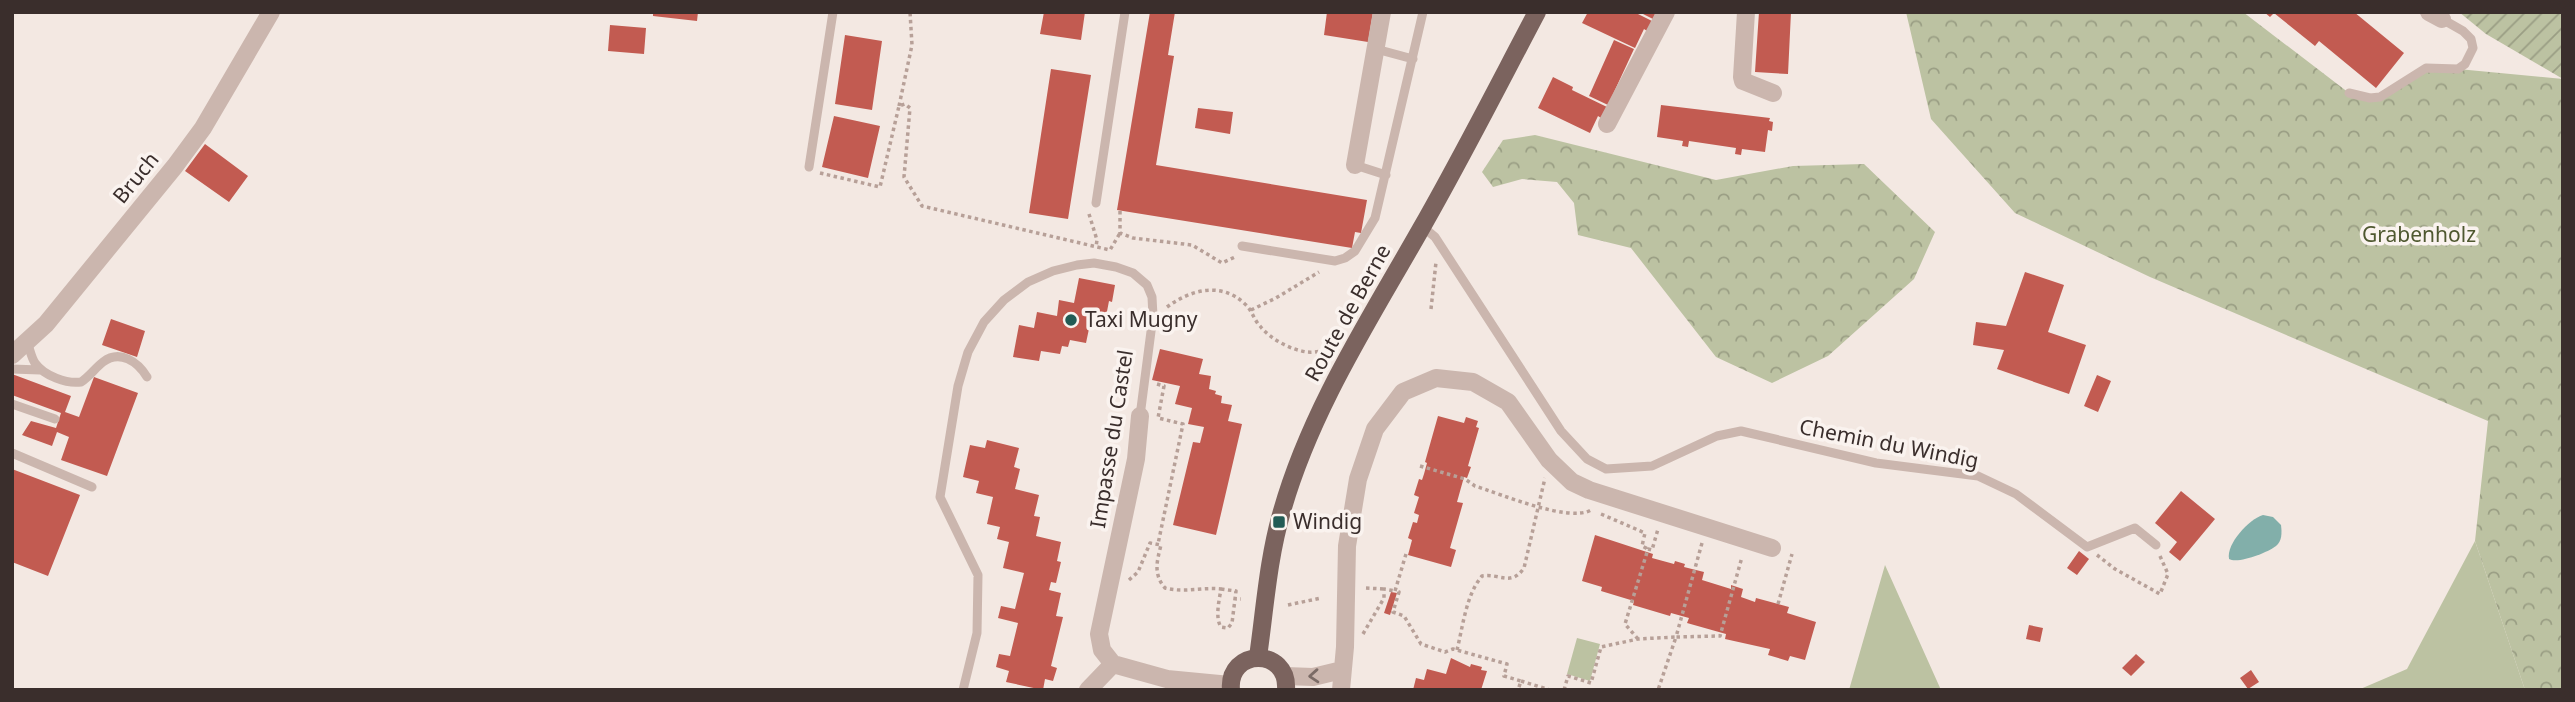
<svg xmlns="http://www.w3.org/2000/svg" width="2575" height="702" font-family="'Noto Sans',sans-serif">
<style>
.green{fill:#bcc2a2}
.forest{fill:url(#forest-crowns)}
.garden{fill:url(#garden-furrows)}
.water{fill:#82afaa}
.building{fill:#c25b51}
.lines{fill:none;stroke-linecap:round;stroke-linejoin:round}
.path{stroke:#b7a098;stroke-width:3.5;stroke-dasharray:3.5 3.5;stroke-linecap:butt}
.service{stroke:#cbb6ae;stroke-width:9}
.minor{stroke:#cbb6ae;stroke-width:18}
.primary{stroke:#7b635e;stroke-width:18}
.oneway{stroke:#7b6b66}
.poi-dot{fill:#225b55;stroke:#faf3ef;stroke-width:2.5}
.labels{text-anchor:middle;stroke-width:7;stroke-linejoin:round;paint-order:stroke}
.street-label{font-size:21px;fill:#3a2e2c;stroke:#faf3ef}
.park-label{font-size:21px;fill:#4f5830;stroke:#faf3ef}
.poi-label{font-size:21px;fill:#3a2e2c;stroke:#faf3ef;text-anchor:start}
</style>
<defs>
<pattern id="forest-crowns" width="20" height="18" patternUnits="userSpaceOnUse" patternTransform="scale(1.75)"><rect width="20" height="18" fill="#bcc2a2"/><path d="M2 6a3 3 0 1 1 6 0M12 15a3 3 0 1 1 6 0" fill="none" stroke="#9a9e84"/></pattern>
<pattern id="garden-furrows" width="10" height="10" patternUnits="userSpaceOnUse" patternTransform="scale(1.75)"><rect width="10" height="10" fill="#bcc2a2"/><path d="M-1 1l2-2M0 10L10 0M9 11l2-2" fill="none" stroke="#9a9e84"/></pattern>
</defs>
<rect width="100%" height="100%" fill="#f3e8e2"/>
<path class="green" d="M2475,541L2525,690H2358L2407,669Z
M1885,565L1941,690H1849Z
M1577,638L1600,644L1590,681L1567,674Z"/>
<path class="forest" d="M1906,12H2243L2349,93L2370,98L2417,72L2458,69L2563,79V690H2525L2475,541L2488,421L2150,277L2015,213L1931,119Z
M1535,135L1716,180L1793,166L1864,164L1935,232L1914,279L1828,356L1772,383L1716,357L1631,248L1578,235L1574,203L1557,182L1522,179L1493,187L1482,172L1503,140Z"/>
<path class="garden" d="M2459,12H2563V79L2486,34Z"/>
<path class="water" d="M2263,515L2273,517L2281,525C2282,533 2282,541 2276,546C2267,553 2238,564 2229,559C2226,544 2249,519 2263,515Z"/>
<path class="building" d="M653,12H698L697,21L653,16Z
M1044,12H1085L1081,40L1040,34Z
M1150,12H1175L1168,55L1174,56L1156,165L1367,200L1361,233L1355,232L1352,248L1117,210Z
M1327,12H1373L1368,42L1324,35Z
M1588,12H1634L1652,21L1647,31L1644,29L1635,48L1582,23Z
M1639,12H1656L1653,19Z
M1759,12H1791L1788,74L1755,72Z
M2264,12H2354L2404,53L2376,88L2319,41L2315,46L2274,13L2270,17Z
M610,25L646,28L644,54L608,51Z
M845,35L882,41L872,110L835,104Z
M1614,40L1634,49L1608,105L1589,96Z
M1051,69L1091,75L1068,219L1029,213Z
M1553,77L1573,87L1572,90L1607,107L1601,118L1598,116L1590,133L1538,108Z
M1661,105L1770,118L1769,121L1773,122L1772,131L1768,130L1765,152L1742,149L1741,155L1735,154L1736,148L1689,141L1688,147L1682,146L1683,141L1657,137Z
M1198,108L1233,112L1230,134L1195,128Z
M834,116L880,126L868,178L822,167Z
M205,144L248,176L229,202L185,171Z
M2025,272L2064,285L2048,332L2086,345L2069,394L1997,369L2004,350L1973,345L1976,322L2006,326Z
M1079,278L1115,285L1112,302L1109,301L1104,327L1090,324L1086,343L1070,340L1068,347L1062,346L1060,354L1041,351L1039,361L1013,357L1019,325L1034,328L1037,312L1057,316L1059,300L1074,303Z
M111,319L145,331L137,357L102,345Z
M1160,349L1203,359L1199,374L1211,376L1209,389L1216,391L1215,394L1222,396L1221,403L1232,405L1228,421L1242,424L1216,535L1173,525L1193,442L1200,443L1204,427L1188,424L1192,408L1175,404L1180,386L1152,380Z
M12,374L71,396L65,412L79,417L94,377L138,393L107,476L61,460L69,437L57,432L52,446L22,435L31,421L56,428L61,413L12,395Z
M2097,375L2111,381L2098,412L2084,406Z
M1438,416L1464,423L1466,417L1478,421L1476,427L1479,428L1468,466L1471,467L1467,478L1464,477L1457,502L1463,503L1450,548L1456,550L1451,567L1408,555L1412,540L1408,538L1413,522L1417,523L1419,515L1414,513L1419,497L1414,495L1419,479L1422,480L1424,474L1427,463L1425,462Z
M987,440L1019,448L1014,467L1020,469L1015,489L1039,495L1034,516L1040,517L1036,536L1061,542L1057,561L1061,562L1056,583L1051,582L1049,590L1061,593L1056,616L1063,617L1051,666L1057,668L1053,681L1045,679L1043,690L1006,682L1009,671L996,667L999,654L1010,656L1018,623L998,618L1001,606L1015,609L1024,573L1003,568L1009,542L997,539L1000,527L987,524L993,497L976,493L979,481L963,477L970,445L985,448Z
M12,469L80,495L48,576L12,562Z
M2181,491L2215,519L2180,561L2169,552L2177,542L2155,523Z
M1595,535L1653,554L1652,558L1674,564L1675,561L1685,564L1684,567L1704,572L1702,580L1731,589V585L1743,589L1741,597L1755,602L1756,598L1789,607L1787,613L1816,622L1805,660L1790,656L1788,661L1768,655L1770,649L1725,639L1726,634L1687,623L1689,618L1671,613L1670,616L1633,605L1634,601L1601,591L1602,587L1582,581Z
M2079,551L2089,559L2077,575L2067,568Z
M1391,592L1397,593L1390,615L1384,613Z
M2029,625L2043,628L2040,642L2026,639Z
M2136,654L2145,662L2131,676L2122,668Z
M1451,658L1470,667L1471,664L1482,667L1481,670L1487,671L1481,690H1413L1416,678L1424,680L1427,669L1446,674Z
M2251,670L2259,682L2248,689L2240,678Z"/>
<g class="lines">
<path class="path" d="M899,106L912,45L910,12
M820,173L880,187L899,106L905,104L910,108L904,177L922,206L1110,250L1120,233
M1120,211V233L1133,238L1192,245L1222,263L1235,257
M1089,214L1097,240L1096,247
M1167,307C1190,290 1221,281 1245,304C1252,310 1254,320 1260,326C1270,339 1291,350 1307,352C1315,353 1325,350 1333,348
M1431,309L1436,262
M1251,310L1276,298L1319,272
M1157,384L1164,386L1158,418L1183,424L1158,544
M1420,466L1465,479L1475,486C1501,494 1569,523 1591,510
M1601,514L1645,533L1642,546L1648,549
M1702,543L1676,637L1720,636L1742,557
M1406,554L1395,591L1399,592L1393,612L1404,616L1421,644L1445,652L1453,649L1507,664L1504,676L1521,681L1518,690
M2097,555L2115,569L2160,594L2168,574L2160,556
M1129,580L1138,572L1150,543L1161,545C1157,561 1153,574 1165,588C1184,593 1202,587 1221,589C1219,601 1215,618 1221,627L1228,628L1232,623L1235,599H1241
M1366,588L1384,589
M1221,589L1236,591L1235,599
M1778,604L1792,554
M1288,605L1321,598
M1363,634L1384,598V589L1395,591
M1638,639L1625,624L1648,549L1652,550L1658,529
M1457,650C1463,626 1466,595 1482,576C1500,573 1511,587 1524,568L1545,478
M1521,681L1550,690
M1564,690L1568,676L1591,683L1601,647L1638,639L1676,637L1658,690"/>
<path class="service" d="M1376,49L1413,59
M2349,93L2370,98L2380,97L2426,68L2458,69L2465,64L2473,48L2471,39L2463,31L2442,19
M1355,165L1386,175
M809,167L833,12
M1096,203L1125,12
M1423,227L1435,237L1561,431L1587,459L1606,469L1652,466L1717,436L1741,431L1876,463L1978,476L2016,494L2087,547L2135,528L2156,545
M1242,246L1335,261L1345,258L1355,251L1375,218L1423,12
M27,342C30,349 31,357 35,363C44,376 67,384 81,382C90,376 95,368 103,362C120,349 138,362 147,377
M12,369L40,370
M12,404L55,419
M12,453L92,487
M963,690L977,633L978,575L940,497L958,386L968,352L984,322L1004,300L1028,282L1053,271L1077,265L1094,263L1116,267L1133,273L1147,285L1152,297L1153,316L1140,416"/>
<path class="minor" d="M1746,12L1742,77L1743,81L1773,93
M2429,12L2442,19
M1607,124L1666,12
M1355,165L1382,12
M12,355L46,324L175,166L203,128L271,12
M1113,664L1167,679L1230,685
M1285,676L1313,677L1342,670
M1088,690L1113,664L1102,650L1099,634L1136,459L1140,416
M1341,690L1345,647L1347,546L1358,479L1375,429L1403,392L1436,378L1473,382L1508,402L1549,460L1572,482L1589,490L1772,548"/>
<path class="primary" d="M1258,657C1265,608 1268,559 1282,511C1311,409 1370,319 1422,227C1462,157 1499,84 1537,12
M1231,690C1227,648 1289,647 1286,690"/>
</g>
<defs><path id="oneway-chevron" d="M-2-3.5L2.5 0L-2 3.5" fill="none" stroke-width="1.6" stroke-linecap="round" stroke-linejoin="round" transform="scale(1.75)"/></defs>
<use class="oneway" href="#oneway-chevron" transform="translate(1314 676) rotate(176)"/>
<g class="poi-dot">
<circle cx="1071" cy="320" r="7"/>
<rect x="1272" y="515" width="14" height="14" rx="3.5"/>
</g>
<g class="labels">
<g class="street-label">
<text transform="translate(136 178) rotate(-51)" y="7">Bruch</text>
<text transform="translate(1348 313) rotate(-61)" y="7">Route de Berne</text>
<text transform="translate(1112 439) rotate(-81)" y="7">Impasse du Castel</text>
<text transform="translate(1889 444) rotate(11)" y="7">Chemin du Windig</text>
</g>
<g class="park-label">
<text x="2419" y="242">Grabenholz</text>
</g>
<g class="poi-label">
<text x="1085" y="327">Taxi Mugny</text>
<text x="1293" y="529">Windig</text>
</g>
</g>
<rect width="2575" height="702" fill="none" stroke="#3a2e2c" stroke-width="28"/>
</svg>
